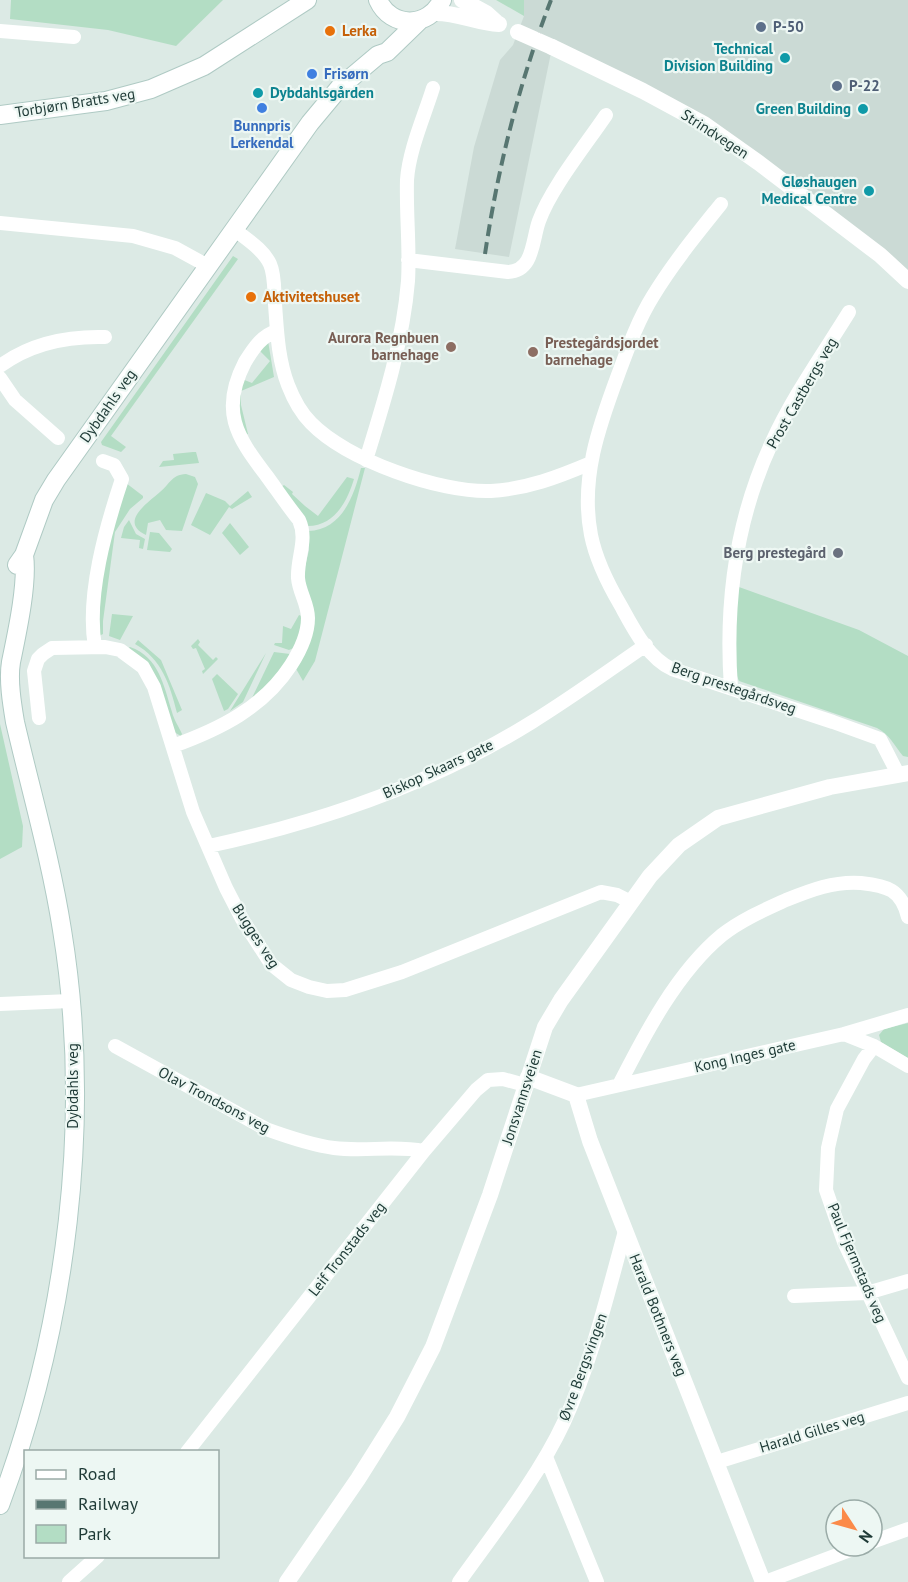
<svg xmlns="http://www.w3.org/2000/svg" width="908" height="1582" font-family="'PT Sans',sans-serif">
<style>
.built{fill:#cbdad5}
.green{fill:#b3ddc4}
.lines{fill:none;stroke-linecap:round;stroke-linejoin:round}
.secondary-casing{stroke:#afcac4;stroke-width:20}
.minor{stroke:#fff;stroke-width:14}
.tertiary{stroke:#fff;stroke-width:16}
.secondary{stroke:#fff;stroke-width:18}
.rail{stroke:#577671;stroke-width:4;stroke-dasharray:12 6;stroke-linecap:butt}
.tertiary-bridge{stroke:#fff;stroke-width:16}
.service-dot{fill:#5c6f8a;stroke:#edf7f3;stroke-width:2}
.food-dot{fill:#e8710a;stroke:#edf7f3;stroke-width:2}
.culture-dot{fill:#0f9aa8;stroke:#edf7f3;stroke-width:2}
.shop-dot{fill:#3f7fe0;stroke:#edf7f3;stroke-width:2}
.education-dot{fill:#8d6e63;stroke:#edf7f3;stroke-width:2}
.worship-dot{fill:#6b7280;stroke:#edf7f3;stroke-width:2}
.labels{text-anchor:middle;stroke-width:4.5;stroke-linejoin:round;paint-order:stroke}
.service-label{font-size:15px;font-weight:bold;fill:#4e5e75;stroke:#edf7f3;text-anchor:start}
.food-label{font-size:15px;font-weight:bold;fill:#c56008;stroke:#edf7f3;text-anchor:start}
.culture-label{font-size:15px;font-weight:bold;fill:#0d838f;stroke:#edf7f3;text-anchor:end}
.shop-label{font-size:15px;font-weight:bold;fill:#366cbe;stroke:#edf7f3;text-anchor:start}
.street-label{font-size:15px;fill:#1e3a36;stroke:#edf7f3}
.education-label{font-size:15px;font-weight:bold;fill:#785e54;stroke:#edf7f3;text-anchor:end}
.worship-label{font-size:15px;font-weight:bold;fill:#5b616d;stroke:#edf7f3;text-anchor:end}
</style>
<rect width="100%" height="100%" fill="#dceae5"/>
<path class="built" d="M524,0H908V281L759,163L552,48L509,257L455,249L474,147L500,60L513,45L524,16Z"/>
<path class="green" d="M11,0H223L176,46L108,30L10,19Z
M496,0H524V16Z
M233,256L238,259L111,436L126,447L121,452L102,445L101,442Z
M268,341L274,377L241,391V405L248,434L244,435C238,419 235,394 242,379L252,383L270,361L260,351Z
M193,452H196L199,463L159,467L163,461L174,460L173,454Z
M361,468H365L315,661L303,681L295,667L303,654L302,579L309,550L308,531C342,530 354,496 361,468Z
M186,474L195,477L198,484L182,531L166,530L160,520L148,523L146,535C118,522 149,502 160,492C170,484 171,475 186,474Z
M347,477L354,479C347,502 334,527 306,526L281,487L284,485L293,492L292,494L305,506L318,516Z
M126,483L143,496V498L130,509L115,532L103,621V634L99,636L97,608L103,560Z
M248,491L252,497L232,509L229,507L210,535L191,525L206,493L225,501L230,506Z
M129,520L136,534L145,539L143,549L139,548L140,540L121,538L124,527Z
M230,523L249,547L240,555L222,533Z
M150,532L159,533L172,549L170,552L147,550Z
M739,587L859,630L908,656V757L903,756C894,745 890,735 877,728L739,681C729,660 736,611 739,587Z
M112,614L133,616L120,640L109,636Z
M299,615L304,617L296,647L289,650L274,645L275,643H282L283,626L291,629Z
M198,639L200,642L198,645L213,660L216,657L218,659L203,674L202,671L205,669L196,648L193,649L191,646Z
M138,640L161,660L182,710L177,713C170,685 162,659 135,644Z
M130,647C159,657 164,686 172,712C174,720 179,727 182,734L181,736L174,732L127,649Z
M274,652L290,654L279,674L251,700Z
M266,653L243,702L230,711Z
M217,674L238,694L228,709L224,711L212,679Z
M0,724L23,826L22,847L0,859Z
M908,1023V1058L881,1042L879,1035L884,1029Z"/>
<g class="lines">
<defs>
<path id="secondary" d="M378,0C391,29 429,28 442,0
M0,115L106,101L151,89L204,66L307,0
M17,565L24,555L44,500L56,480L310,123L340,87L378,55L387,52L419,21
M0,1505C67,1326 93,1119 62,930C51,860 31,791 15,722C12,704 8,680 11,662C17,633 28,583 24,555"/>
</defs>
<use href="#secondary" class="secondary-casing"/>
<path class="minor" d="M0,31L74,37
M721,204C697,234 673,263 653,296C638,320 628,348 618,375C599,426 580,479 591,535C596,560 608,584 621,606C633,628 648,658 672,669L833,722L880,739L898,774
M0,223L133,236L175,248L208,266
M234,229C246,239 263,249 270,264C275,275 274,291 275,304C277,331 278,359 288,385C293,398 301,413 311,423C347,460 440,493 491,491C527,489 558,477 591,463
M408,260L508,272C534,271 532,240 539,221C551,188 585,146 606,115
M0,366C31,343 67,336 105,337
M0,378L15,400L58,438
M366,460C384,402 403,342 408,281C410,248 406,214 407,180C409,150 424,117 433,88
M95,647C86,596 106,527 122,479L114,465L103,461
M731,688C725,605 736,519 772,442C793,396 823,354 849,312
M39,718L34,671L38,659L43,654L52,648L105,647L120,650L143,667L154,687L193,812L226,888L242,919L271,964L291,980L309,987L327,991L345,990L402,972L601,892L617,895L631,902
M173,746C220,729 263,708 291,665C300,651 308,635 308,618C308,604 299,592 298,578C297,557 308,540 299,520C287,505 277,490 266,475C236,436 220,410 245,362C253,349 262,335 277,331
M209,846C321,822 434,783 532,722C571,698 608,671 646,645
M0,1004L70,1001
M844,1034L908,1015
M115,1046L266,1129C288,1137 311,1145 334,1148C364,1152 394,1145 424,1151
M874,1046L864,1059L837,1109L828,1148L826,1190L844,1242L908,1378
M619,1085C645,1034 677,972 722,935C741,920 764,910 786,900C811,890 834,881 861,883C887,886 901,889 908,917
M576,1095L844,1034L874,1046L908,1066
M794,1296L867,1293L908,1281
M187,1452L424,1151L476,1090L488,1080L503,1079L525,1085
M546,1457L597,1582
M717,1462L908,1403
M872,1542L908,1529
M69,1582L98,1556
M459,1582C494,1533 539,1476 564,1422C592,1361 607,1296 625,1231
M765,1582L861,1546"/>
<path class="tertiary" d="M462,0L486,13L496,22
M434,13C456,12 477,23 499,24
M552,47L643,91L704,124L759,163L880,255L908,281
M528,1077L576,1095L590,1141L763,1582
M287,1582L358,1479L397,1417L433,1347L490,1195L545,1027L561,1000L650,876L679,845L718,818L830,787L908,773"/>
<use href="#secondary" class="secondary"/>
<path class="rail" d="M485,254C498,167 519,83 551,0"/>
<path class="tertiary-bridge" d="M518,32L552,47"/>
</g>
<g class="service-dot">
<circle cx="761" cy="27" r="6"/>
<circle cx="837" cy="86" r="6"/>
</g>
<g class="food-dot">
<circle cx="330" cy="31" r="6"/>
<circle cx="251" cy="297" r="6"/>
</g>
<g class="culture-dot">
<circle cx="785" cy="58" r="6"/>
<circle cx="258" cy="93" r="6"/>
<circle cx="863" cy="109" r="6"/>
<circle cx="869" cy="191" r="6"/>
</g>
<g class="shop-dot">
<circle cx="312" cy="74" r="6"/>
<circle cx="262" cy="108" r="6"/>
</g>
<g class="education-dot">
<circle cx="451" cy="347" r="6"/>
<circle cx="533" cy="352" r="6"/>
</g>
<circle class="worship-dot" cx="838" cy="553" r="6"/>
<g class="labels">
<g class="service-label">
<text x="773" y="32">P-50</text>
<text x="849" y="91">P-22</text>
</g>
<g class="food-label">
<text x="342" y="36">Lerka</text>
<text x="263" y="302">Aktivitetshuset</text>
</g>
<g class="culture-label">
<text x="773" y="54">Technical<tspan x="773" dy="17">Division Building</tspan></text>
<text x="270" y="98" text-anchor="start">Dybdahlsgården</text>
<text x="851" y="114">Green Building</text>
<text x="857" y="187">Gløshaugen<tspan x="857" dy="17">Medical Centre</tspan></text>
</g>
<g class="shop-label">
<text x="324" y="79">Frisørn</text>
<text x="262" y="131" text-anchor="middle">Bunnpris<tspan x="262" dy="17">Lerkendal</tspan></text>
</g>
<g class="street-label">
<text transform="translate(75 103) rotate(-9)" y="5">Torbjørn Bratts veg</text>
<text transform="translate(715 134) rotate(33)" y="5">Strindvegen</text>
<text transform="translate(802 393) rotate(-60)" y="5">Prost Castbergs veg</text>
<text transform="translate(108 406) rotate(-55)" y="5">Dybdahls veg</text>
<text transform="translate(734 688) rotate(19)" y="5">Berg prestegårdsveg</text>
<text transform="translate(438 769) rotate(-25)" y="5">Biskop Skaars gate</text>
<text transform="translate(256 936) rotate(57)" y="5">Bugges veg</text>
<text transform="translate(745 1056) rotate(-13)" y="5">Kong Inges gate</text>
<text transform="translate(73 1086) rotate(-90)" y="5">Dybdahls veg</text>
<text transform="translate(522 1097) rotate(-72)" y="5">Jonsvannsveien</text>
<text transform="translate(214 1100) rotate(28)" y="5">Olav Trondsons veg</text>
<text transform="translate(347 1249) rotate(-52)" y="5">Leif Tronstads veg</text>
<text transform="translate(857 1263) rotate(67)" y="5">Paul Fjermstads veg</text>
<text transform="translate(658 1315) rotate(68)" y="5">Harald Bothners veg</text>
<text transform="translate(583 1367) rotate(-70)" y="5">Øvre Bergsvingen</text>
<text transform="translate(812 1432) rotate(-17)" y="5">Harald Gilles veg</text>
</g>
<g class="education-label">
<text x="439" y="343">Aurora Regnbuen<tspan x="439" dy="17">barnehage</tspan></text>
<text x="545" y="348" text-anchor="start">Prestegårdsjordet<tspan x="545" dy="17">barnehage</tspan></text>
</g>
<g class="worship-label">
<text x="826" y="558">Berg prestegård</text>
</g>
</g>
<rect x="24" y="1450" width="195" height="108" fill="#edf7f3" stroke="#9aaba7" stroke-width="1.5"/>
<rect x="36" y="1470" width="30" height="9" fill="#ffffff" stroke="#9aaba7" stroke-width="1.5"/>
<text x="78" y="1480" font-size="18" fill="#1e3a36">Road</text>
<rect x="36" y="1500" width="30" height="9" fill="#577671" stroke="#9aaba7" stroke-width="1.5"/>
<text x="78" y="1510" font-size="18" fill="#1e3a36">Railway</text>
<rect x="36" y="1525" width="30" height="18" fill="#b3ddc4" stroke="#9aaba7" stroke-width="1.5"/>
<text x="78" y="1540" font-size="18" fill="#1e3a36">Park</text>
<g transform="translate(854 1528) rotate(126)"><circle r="28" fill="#edf7f3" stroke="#9aaba7" stroke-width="1.5"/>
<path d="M0-4.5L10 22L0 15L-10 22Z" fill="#fb8a49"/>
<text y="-9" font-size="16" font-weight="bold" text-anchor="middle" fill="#1e3a36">N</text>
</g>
</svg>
